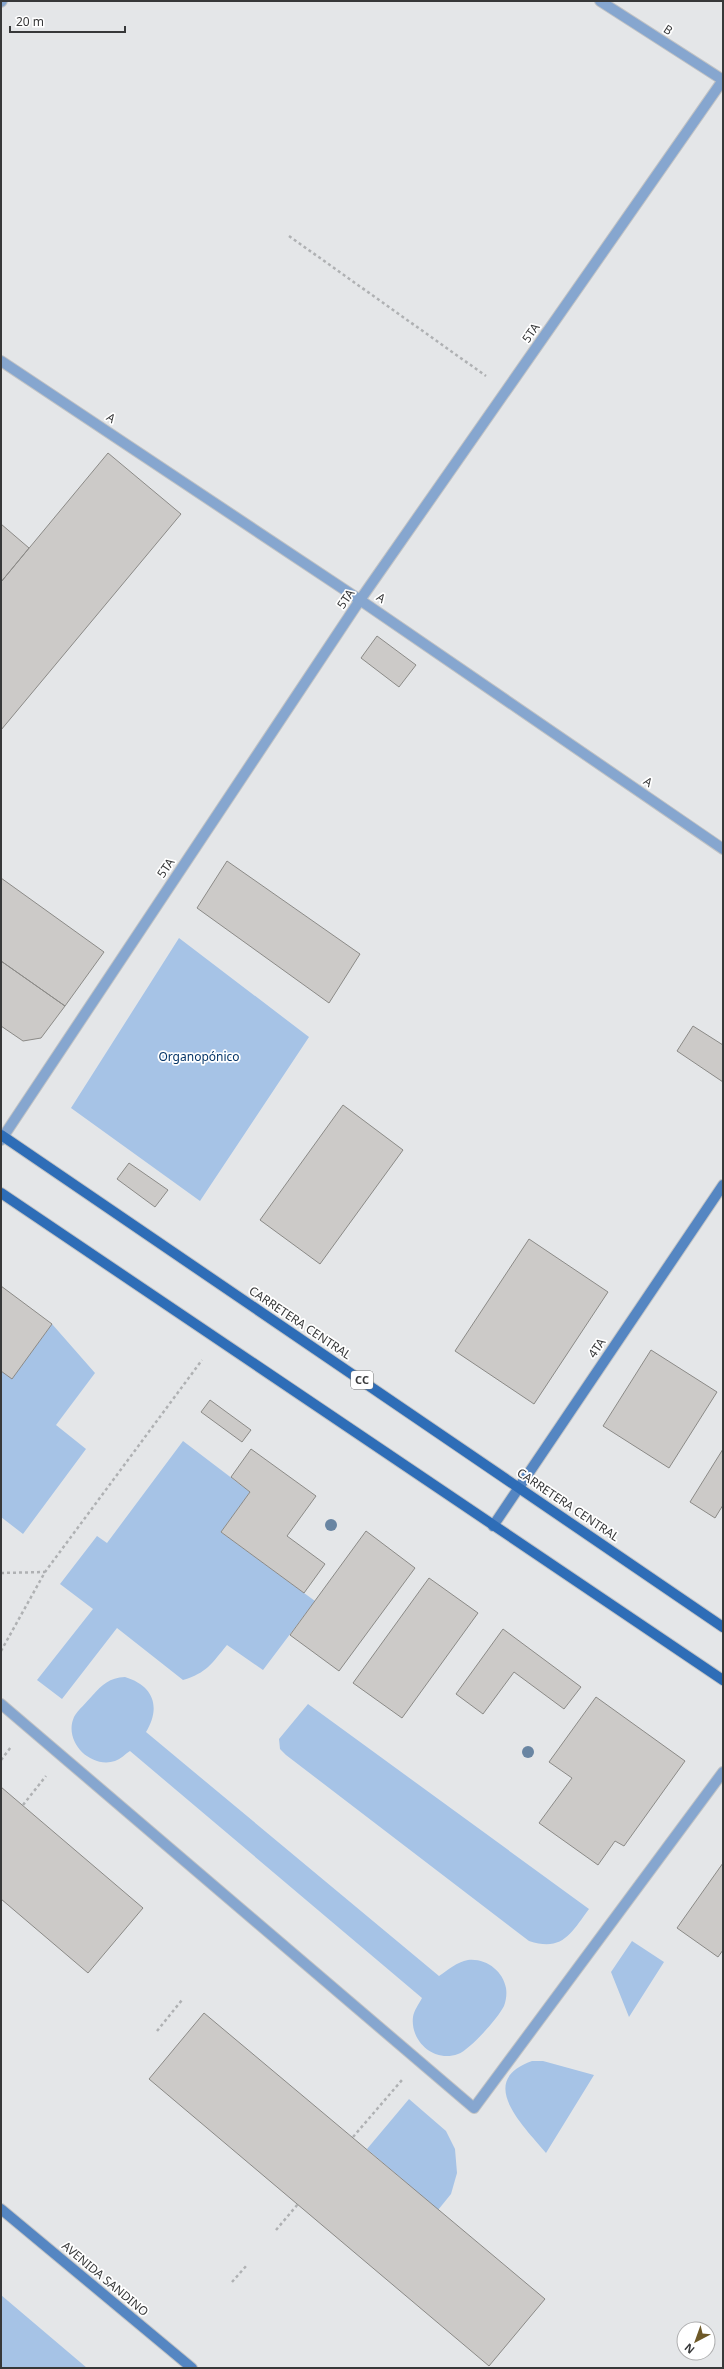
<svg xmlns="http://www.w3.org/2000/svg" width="724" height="2369" font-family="'Noto Sans',sans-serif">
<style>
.green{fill:#a6c3e6}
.building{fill:#cccac8;stroke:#8b8a87}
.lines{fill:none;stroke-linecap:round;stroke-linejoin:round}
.street-casing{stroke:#c1c3c5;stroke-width:12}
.secondary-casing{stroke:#c1c3c5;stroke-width:12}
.primary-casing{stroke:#c1c3c5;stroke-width:12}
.path{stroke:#afb1b3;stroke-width:2.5;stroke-dasharray:3 3;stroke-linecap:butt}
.street{stroke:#86a6cf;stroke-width:10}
.secondary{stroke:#5586c2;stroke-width:10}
.primary{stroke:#2e6db7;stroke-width:10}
.tree{fill:#6985a2}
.labels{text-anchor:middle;stroke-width:3.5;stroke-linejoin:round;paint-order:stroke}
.shield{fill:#fff;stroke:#737474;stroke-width:1}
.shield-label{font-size:11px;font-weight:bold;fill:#373839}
.street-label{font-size:12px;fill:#373839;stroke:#fff}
.park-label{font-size:12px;fill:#053568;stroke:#fff}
</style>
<rect width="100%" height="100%" fill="#e4e6e8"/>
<path class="green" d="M179,938L309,1037L200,1201L71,1108Z
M52,1324L95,1373L56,1425L86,1449L23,1534L1,1517V1371L12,1378Z
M183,1441L250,1492L221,1532L315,1601L263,1670L227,1645C212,1663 207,1673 183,1680L117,1628L62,1699L37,1680L93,1609L60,1584L97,1536L107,1543Z
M125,1677C154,1686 161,1707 146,1732L439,1976C448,1970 457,1962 468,1960C486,1958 503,1971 506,1988C507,1994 506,2001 504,2006C498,2018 470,2050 458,2054C434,2063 410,2041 413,2017C414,2010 419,2004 422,1998L130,1751C125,1754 121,1759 115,1761C91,1769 63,1742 74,1717C78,1710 87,1702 92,1696C103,1684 109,1678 125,1677Z
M308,1704L589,1909C571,1933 563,1952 529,1941L286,1755L280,1749L279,1739Z
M632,1941L664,1962L629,2017L611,1972Z
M532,2061H543L594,2075L546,2153C524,2126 475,2081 532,2061Z
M409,2099L446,2131L455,2149L457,2173L451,2194L438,2210L367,2149Z
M1,2295L87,2368H1Z"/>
<path class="building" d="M108,453L181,514L1,730V582Z
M1,524L29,548L1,582Z
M377,636L416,665L399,687L361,658Z
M227,861L360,954L329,1003L197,908Z
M1,878L104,952L65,1006L1,961Z
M1,961L65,1006L41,1038L23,1041L1,1026Z
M693,1026L723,1045V1082L677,1051Z
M343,1105L403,1150L320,1264L260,1220Z
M129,1163L168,1190L155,1207L117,1179Z
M529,1239L608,1292L534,1404L455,1351Z
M1,1286L52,1324L12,1379L1,1371Z
M651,1350L717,1392L669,1468L603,1426Z
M210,1400L251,1430L242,1442L201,1412Z
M251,1449L316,1496L287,1536L325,1564L304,1593L221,1532L250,1492L231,1477Z
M723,1449V1505L715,1518L690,1502Z
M366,1531L415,1568L339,1671L290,1635Z
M429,1578L478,1613L402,1718L353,1683Z
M503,1629L581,1687L564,1709L514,1672L483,1714L456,1694Z
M596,1697L685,1761L624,1846L615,1841L598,1865L539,1823L572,1778L549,1762Z
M1,1787L143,1908L88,1973L1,1899Z
M723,1863V1950L718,1957L677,1928Z
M204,2013L545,2299L489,2366L149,2079Z"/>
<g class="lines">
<defs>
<path id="street" d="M600,1L723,80
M1,2L2,1
M1,361L360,600L723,849
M1,1140L360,600L723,80
M1,1704L474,2108L723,1772"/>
<path id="secondary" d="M493,1526L723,1185
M1,2209L192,2368"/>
<path id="primary" d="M1,1135L723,1627
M1,1193L723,1680"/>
</defs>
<use href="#street" class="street-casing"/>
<use href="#secondary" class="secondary-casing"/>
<use href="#primary" class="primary-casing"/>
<path class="path" d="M289,236L486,376
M1,1573L45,1572
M1,1651L45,1572L202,1360
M1,1760L11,1747
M23,1805L46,1776
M157,2031L182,2000
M353,2137L402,2080
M276,2230L298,2204
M232,2282L247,2265"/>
<use href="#street" class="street"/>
<use href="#secondary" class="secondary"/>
<use href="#primary" class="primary"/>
</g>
<g class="tree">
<circle cx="331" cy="1525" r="6"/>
<circle cx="528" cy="1752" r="6"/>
</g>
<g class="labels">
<rect class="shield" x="351" y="1371" width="22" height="18" rx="3"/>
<g class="shield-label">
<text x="362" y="1384">CC</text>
</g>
<g class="street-label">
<text transform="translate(668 30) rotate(33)" y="4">B</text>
<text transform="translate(531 333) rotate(-55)" y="4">5TA</text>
<text transform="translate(111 418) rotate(34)" y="4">A</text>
<text transform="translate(381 598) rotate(34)" y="4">A</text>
<text transform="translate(346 599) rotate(-56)" y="4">5TA</text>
<text transform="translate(648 782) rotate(34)" y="4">A</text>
<text transform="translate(166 868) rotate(-56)" y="4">5TA</text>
<text transform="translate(300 1323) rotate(34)" y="4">CARRETERA CENTRAL</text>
<text transform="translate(597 1348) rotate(-56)" y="4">4TA</text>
<text transform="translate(568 1505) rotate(34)" y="4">CARRETERA CENTRAL</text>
<text transform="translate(105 2279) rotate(40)" y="4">AVENIDA SANDINO</text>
</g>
<g class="park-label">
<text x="199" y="1061">Organopónico</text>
</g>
</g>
<rect width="724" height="2369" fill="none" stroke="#373839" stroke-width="4"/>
<g transform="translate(696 2341) rotate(221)"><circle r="19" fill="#ffffff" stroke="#afafb0"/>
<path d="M0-3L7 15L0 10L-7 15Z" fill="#6e5928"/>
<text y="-6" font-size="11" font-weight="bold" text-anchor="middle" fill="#373839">N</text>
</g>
<path d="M10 26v6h115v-6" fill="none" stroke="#373839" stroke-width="2"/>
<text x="16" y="26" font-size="12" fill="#373839" stroke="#ffffff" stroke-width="3" paint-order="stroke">20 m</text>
</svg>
